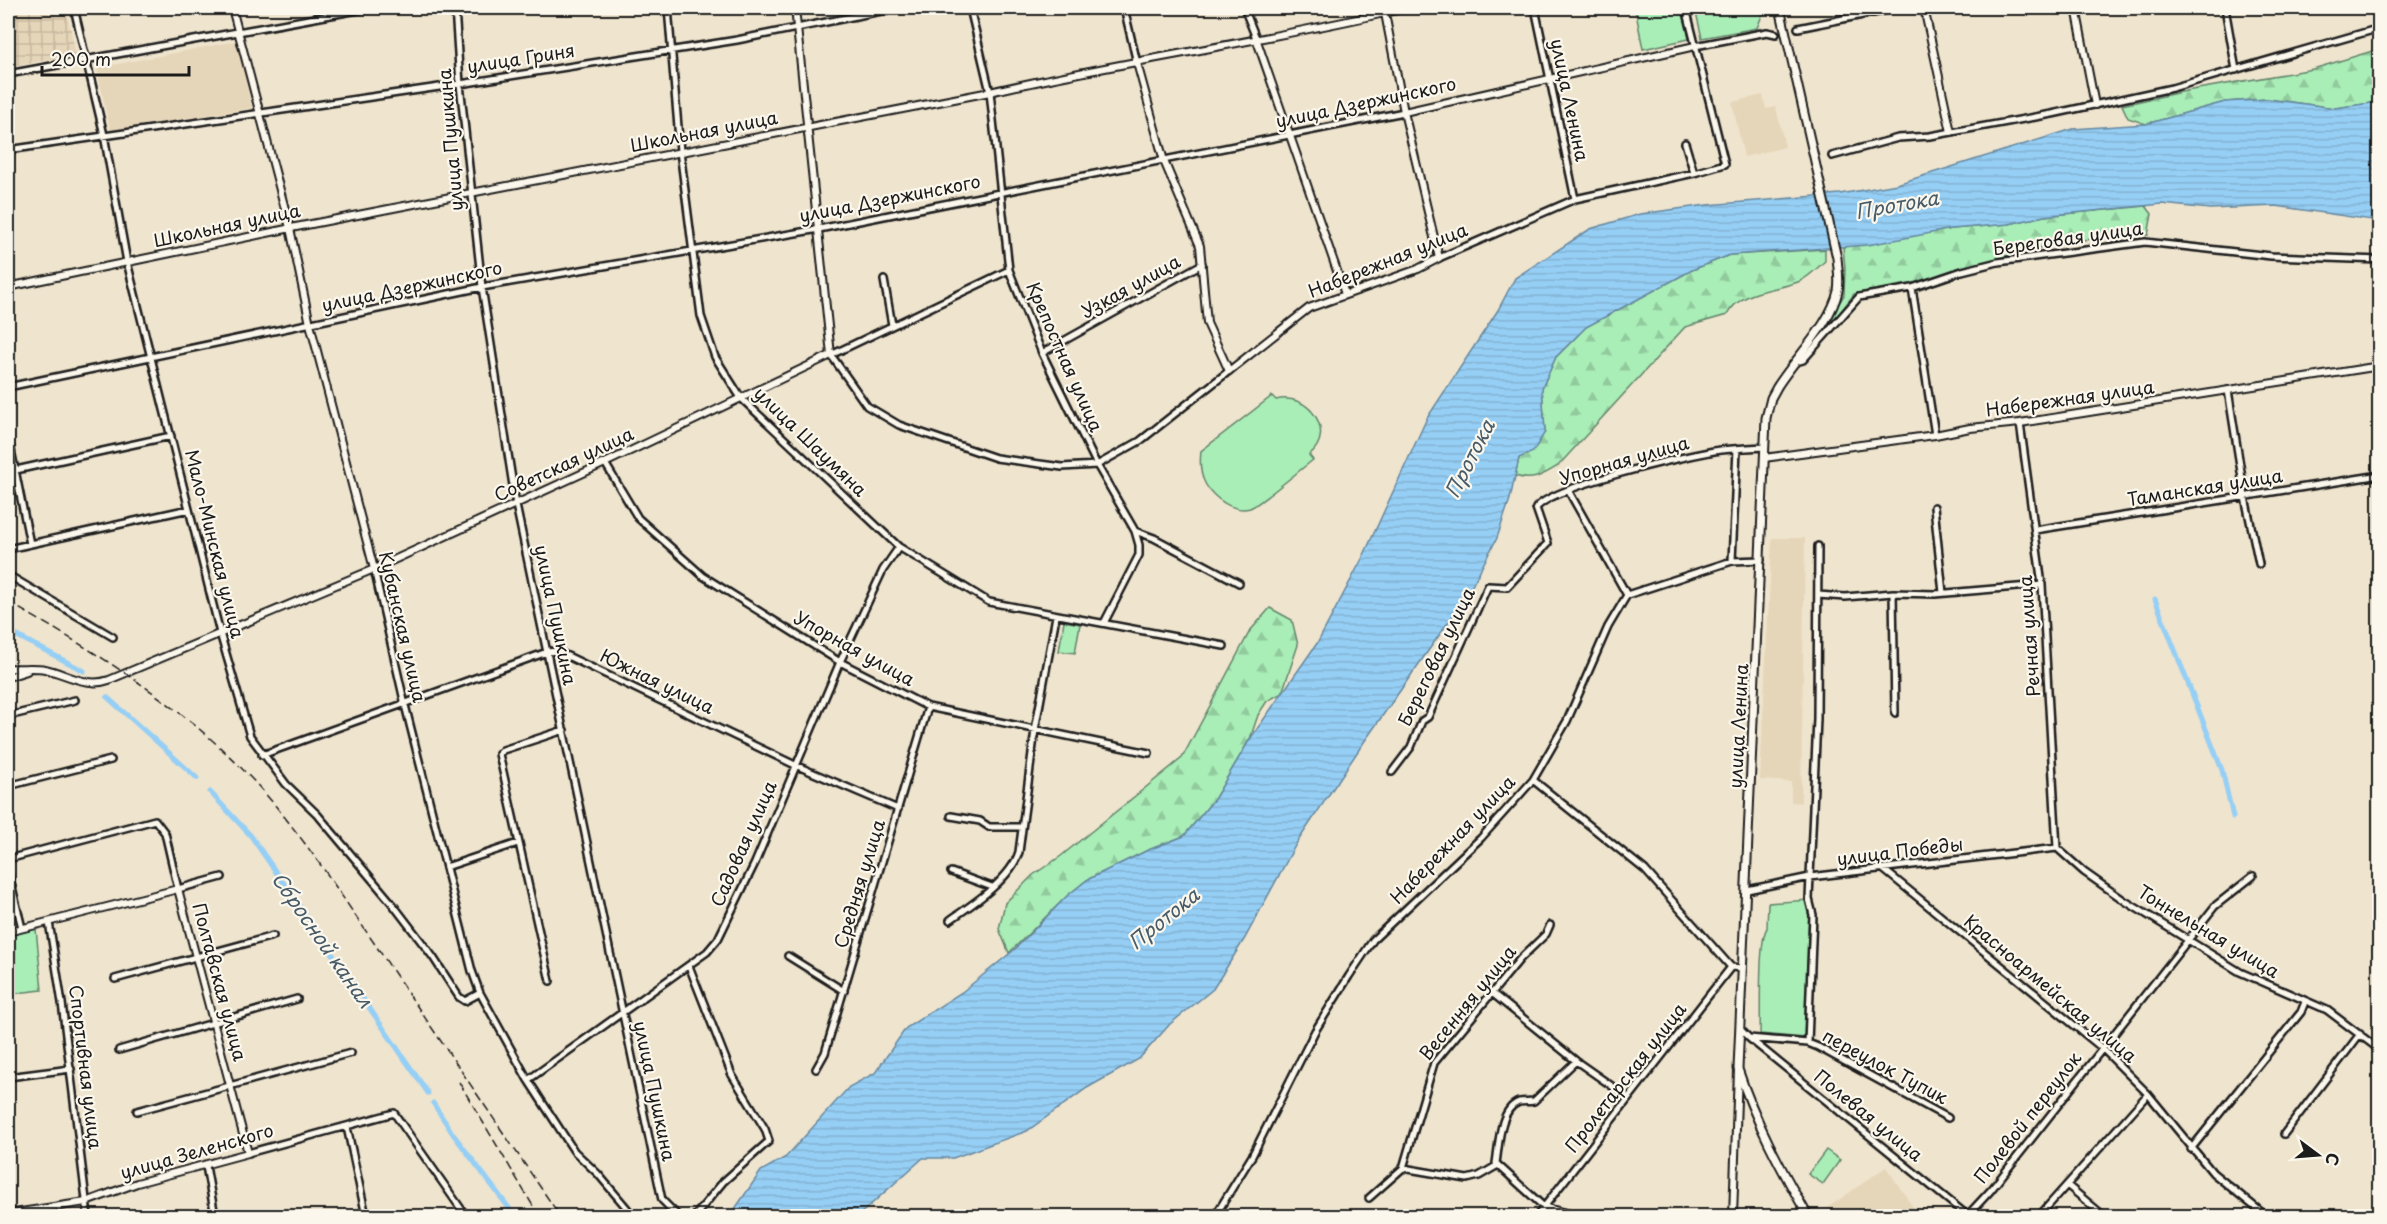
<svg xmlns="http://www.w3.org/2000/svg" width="2387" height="1224" font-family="'Playpen Sans',sans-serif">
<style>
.built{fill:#e6d6b9}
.industrial{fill:url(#industrial-grid)}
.forest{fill:url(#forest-firs);stroke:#62846a;stroke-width:1.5}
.park{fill:#a9edb7;stroke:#62846a;stroke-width:1.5}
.water{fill:url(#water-rules);stroke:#65879e;stroke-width:1.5}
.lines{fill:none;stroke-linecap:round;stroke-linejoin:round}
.canal{stroke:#96cff5;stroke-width:5}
.minor-casing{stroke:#1c1c1c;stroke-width:10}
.tertiary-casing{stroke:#1c1c1c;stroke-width:10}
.secondary-casing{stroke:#1c1c1c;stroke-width:11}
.minor{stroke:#fbf7ec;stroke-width:5}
.tertiary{stroke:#fbf7ec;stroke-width:6}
.secondary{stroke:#fbf7ec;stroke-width:7}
.rail{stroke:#1c1c1c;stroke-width:1.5;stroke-dasharray:9 4.5;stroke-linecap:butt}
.labels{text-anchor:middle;stroke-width:4.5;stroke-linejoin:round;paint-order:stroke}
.street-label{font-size:18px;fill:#1c1c1c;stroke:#fbf7ec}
.water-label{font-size:20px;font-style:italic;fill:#475b68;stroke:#fbf7ec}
</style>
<defs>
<pattern id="industrial-grid" width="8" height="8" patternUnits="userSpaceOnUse" patternTransform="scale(1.5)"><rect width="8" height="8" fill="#e6d6b9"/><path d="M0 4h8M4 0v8" fill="none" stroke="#c5b79e"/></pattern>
<pattern id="forest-firs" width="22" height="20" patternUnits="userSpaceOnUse" patternTransform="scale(1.5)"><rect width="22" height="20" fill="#a9edb7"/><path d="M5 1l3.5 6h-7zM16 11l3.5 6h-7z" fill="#91cb9d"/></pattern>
<pattern id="water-rules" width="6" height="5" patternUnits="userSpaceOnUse" patternTransform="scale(1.5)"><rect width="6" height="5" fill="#96cff5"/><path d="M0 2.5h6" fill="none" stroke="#81b1d1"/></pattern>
</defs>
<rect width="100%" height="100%" fill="#efe4ce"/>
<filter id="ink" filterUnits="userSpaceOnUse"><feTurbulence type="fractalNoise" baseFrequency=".0167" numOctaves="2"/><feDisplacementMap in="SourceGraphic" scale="12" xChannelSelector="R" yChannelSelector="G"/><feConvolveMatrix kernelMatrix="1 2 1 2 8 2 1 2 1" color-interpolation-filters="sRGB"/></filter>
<g filter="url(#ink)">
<path class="built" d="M236,41L252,108L110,130L97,68Z
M1763,95L1766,109L1776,107L1785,147L1744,157L1732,102Z
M1772,538H1805L1801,803L1791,802V782L1760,780Z
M1886,1167L1919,1216H1832L1827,1208Z"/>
<path class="industrial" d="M8,8H66L76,54L8,68Z"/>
<path class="forest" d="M2379,49V102L2335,108L2267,99L2225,102L2146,124L2128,118L2122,105L2186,91L2313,69Z
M2146,206L2152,214L2148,235L2081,240L2022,251L1911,285L1854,294L1826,331L1823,330L1844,295L1845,268L1843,247L1952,229L2009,224L2044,216Z
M1825,249V261C1817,268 1808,278 1798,282C1774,291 1740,290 1727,315L1685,327L1558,466C1543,475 1533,482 1515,476L1519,458L1545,432L1542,388L1556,357L1586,327L1692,270L1730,255Z
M1270,608L1292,620L1298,645L1282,693L1267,701L1258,715L1250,739L1215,798L1184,836L1146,851L1087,880L1067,896L1009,953L999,929L1005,903L1033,875L1061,856L1182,758L1250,631Z"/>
<path class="park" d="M1635,8H1683L1689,39L1643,49Z
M1695,8H1765L1757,28L1702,38Z
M1272,396L1276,400C1307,391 1338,432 1309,455L1313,460C1302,468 1259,505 1250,508C1236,512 1222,503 1213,494C1201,482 1199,468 1201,451Z
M1064,621L1080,624L1075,653L1059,651Z
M1809,900L1806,1038L1760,1034C1761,1014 1758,941 1767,928L1768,903Z
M36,929L42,990L8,994V936Z
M1826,1150L1840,1160L1823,1184L1808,1174Z"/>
<path class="water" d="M2267,99L2335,108L2379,102V221L2276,206L2210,209L2162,204L2044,216L2009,224L1952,229L1868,245L1730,255L1692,270L1586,327L1556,357L1542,388L1545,432L1533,452L1519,458L1510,499L1497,538L1466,597L1364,742L1296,844L1245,938L1213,989L1170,1024L1139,1059L1087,1088L1027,1131L953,1158H923L858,1216H730L761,1171L786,1157L849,1087L875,1073L906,1028L962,992L1014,950L1067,896L1087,880L1146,851L1184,836L1215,798L1250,739L1318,642L1363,557L1427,418L1498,310L1515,278L1590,229L1640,214L1707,205L1840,194L1897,184L2073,129L2146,124L2225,102Z"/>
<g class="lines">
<path class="canal" d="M2155,599L2222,770L2233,817
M8,631L84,671
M107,697L197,778
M210,792L251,836L428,1093
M433,1103L453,1134L515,1216"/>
<defs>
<path id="minor" d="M74,8L104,135L127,262L220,633L250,736L286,784L317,814L391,902L433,957L459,997L465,1001L480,993
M455,8L460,84L482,287L516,505L662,1200L678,1216
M668,8L680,151L701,316L715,357L741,398L899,547L989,602L1224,646
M970,8L990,92L1009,270L1042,353L1097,465L1135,531L1139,545V555L1104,623
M1124,8L1137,63
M1244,8L1256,38
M1535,8L1575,199
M2225,8L2236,70
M1798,28L1898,8
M1695,46L1767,32L1776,34
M8,74L369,8
M1685,143L1694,173L1725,164L1686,8
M8,150L460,84L737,40L896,8
M1832,156L1898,138L1930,136L2052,114L2172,88L2380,28
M1439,258L1575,199L1694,173
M1009,270L831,355L867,406L899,425L996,458L1062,467L1097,465L1140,441L1229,371
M884,280L892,325
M1912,288L1935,435
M1042,353L1202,264
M1796,362L1803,360L1859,297L1912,288L1962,271L1998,262L2145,242L2271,256L2380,260
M8,387L482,287L819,229L1404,112
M2228,390L2245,497L2259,564
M2020,423L2042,585L2057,848
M8,435L30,544
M605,463L638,518L703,576L840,662L928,707L1149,753
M16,470L171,436
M1568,490L1627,595
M1934,507L1943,593
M2035,530L2380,475
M1135,531L1154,538L1239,583
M8,549L189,509
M1732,561L1737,449
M374,569L405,705L472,971L480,993L528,1080L574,1151L598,1174L631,1213V1216
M8,575L113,637
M1893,593L1895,713
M1818,595L1845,597L1893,593L1935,594L2042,585
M8,716L75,700
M262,755L547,652L557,651L795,765L898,809
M1392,772L1411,747L1422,721L1428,717L1488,586L1507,587L1548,543L1536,508C1553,486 1682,457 1714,451C1730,448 1748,448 1764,447
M1533,780L1645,870L1731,967
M8,786L111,760
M951,816L980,821L989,827H1022
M2057,848L2084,872L2125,901L2240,972L2327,1010L2380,1050
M8,859L155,820L165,833L178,889L222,877
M446,867L518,843
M1883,869L2102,1048L2148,1094L2213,1173L2266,1216
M8,871L22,928
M951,872L992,887
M1747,890L1810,877L2057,848
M950,920C973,904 1011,879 1019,852L1035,730L1056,616
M49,922L62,1003L88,1216
M788,956L844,991
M689,966L732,1075L765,1129L769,1141L723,1182L695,1216
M115,979L273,936
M550,981L499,754L503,750L564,730
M1492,993L1576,1061L1629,1098
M1741,1030L1749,1038L1808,1043L1818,1047L1948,1118
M1749,1038L1968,1216
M1808,1043L1813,915L1809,899L1817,719L1818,546
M119,1050L297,999
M816,1069L825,1053L928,707
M8,1077L71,1069
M528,1080L707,952L718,939L755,863L840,662L883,570L899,547
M137,1111L351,1053
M347,1127L366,1216
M2284,1134L2360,1034
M2191,1149L2301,1012L2305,1002
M248,1153L394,1113L466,1216
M1498,1165L1496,1163C1499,1146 1499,1109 1519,1102C1523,1101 1529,1102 1534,1101L1576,1061
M206,1166L215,1216
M1403,1168L1467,1179L1479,1176L1498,1165L1544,1207L1579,1216
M2067,1185L2104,1216
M1369,1198L1403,1168L1434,1063L1520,959L1546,934L1550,925
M1215,1216L1252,1156L1315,1031L1349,976L1373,940L1481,838L1533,780L1567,721L1608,627L1627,595L1732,561L1761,560
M1537,1216L1731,967L1743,968
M1967,1216L1991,1190L2215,906L2253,876
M2039,1216L2148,1094"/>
<path id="tertiary" d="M232,8L290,228L310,324L374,569
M1924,8L1951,132
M2076,8L2095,105
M1256,38L1345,294
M1137,63L1164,161L1200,246L1207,323L1229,371L1309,308L1418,269L1439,258L1404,112L1384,8
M1404,112L1695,46
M8,287L296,227L990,92C1128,60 1268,41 1406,8
M1764,458L1935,435L1970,428L2020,423L2380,366
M8,668C20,669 34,667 45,669C67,674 87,688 109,680L374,569L605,463L831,355L795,8
M8,677L27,671
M8,932L178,889L248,1153L137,1183L86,1202L8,1214
M1733,1216L1738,1070"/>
<path id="secondary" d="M1780,8L1837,258C1838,269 1840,280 1838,291C1831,324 1795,358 1777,387L1771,398L1766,418L1738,1069C1755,1121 1781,1169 1808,1216"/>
</defs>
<use href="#minor" class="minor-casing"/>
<use href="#tertiary" class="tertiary-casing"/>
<use href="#secondary" class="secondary-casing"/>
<use href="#minor" class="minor"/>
<use href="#tertiary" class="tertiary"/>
<use href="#secondary" class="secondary"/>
<path class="rail" d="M8,602C93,650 180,703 248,775C277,805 301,838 325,871L560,1216
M459,1082L539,1216"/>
</g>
</g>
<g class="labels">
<g class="street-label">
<text transform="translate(521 59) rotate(-9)" y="6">улица Гриня</text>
<text transform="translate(1569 100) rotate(78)" y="6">улица Ленина</text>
<text transform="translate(1366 103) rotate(-12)" y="6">улица Дзержинского</text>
<text transform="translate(704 132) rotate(-11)" y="6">Школьная улица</text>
<text transform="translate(451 140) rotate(-95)" y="6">улица Пушкина</text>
<text transform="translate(890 199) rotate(-11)" y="6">улица Дзержинского</text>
<text transform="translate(227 226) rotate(-12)" y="6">Школьная улица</text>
<text transform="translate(2068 239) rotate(-8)" y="6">Береговая улица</text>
<text transform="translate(1388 261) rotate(-22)" y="6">Набережная улица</text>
<text transform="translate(412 287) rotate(-12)" y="6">улица Дзержинского</text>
<text transform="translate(1131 287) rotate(-29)" y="6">Узкая улица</text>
<text transform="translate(1064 357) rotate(66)" y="6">Крепостная улица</text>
<text transform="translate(2070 399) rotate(-8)" y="6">Набережная улица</text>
<text transform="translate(810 442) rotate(44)" y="6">улица Шаумяна</text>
<text transform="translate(1624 461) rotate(-16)" y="6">Упорная улица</text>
<text transform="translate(564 465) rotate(-25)" y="6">Советская улица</text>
<text transform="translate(2205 488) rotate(-9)" y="6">Таманская улица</text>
<text transform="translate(214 544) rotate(76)" y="6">Мало-Минская улица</text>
<text transform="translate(555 615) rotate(78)" y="6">улица Пушкина</text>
<text transform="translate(402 627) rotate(77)" y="6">Кубанская улица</text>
<text transform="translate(2030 636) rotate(-94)" y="6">Речная улица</text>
<text transform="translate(854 649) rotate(29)" y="6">Упорная улица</text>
<text transform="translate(1437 657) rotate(-64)" y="6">Береговая улица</text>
<text transform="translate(657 682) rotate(26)" y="6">Южная улица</text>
<text transform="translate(1739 726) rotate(-87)" y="6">улица Ленина</text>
<text transform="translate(1453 840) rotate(-46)" y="6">Набережная улица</text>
<text transform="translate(744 844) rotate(-66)" y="6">Садовая улица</text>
<text transform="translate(1900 852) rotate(-7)" y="6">улица Победы</text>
<text transform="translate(860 884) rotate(-73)" y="6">Средняя улица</text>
<text transform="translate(2208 932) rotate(31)" y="6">Тоннельная улица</text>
<text transform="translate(219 982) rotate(75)" y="6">Полтавская улица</text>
<text transform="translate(2050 989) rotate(40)" y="6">Красноармейская улица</text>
<text transform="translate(1468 1003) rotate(-51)" y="6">Весенняя улица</text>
<text transform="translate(85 1067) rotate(83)" y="6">Спортивная улица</text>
<text transform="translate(1885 1067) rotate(28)" y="6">переулок Тупик</text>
<text transform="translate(1626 1078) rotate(-52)" y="6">Пролетарская улица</text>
<text transform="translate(654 1091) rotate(78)" y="6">улица Пушкина</text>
<text transform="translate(1868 1116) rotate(39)" y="6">Полевая улица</text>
<text transform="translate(2028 1118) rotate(-52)" y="6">Полевой переулок</text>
<text transform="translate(197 1152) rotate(-16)" y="6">улица Зеленского</text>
</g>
<g class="water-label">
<text transform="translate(1897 205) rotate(-10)" y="7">Протока</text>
<text transform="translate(1470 459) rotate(-63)" y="7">Протока</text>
<text transform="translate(1164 919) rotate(-39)" y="7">Протока</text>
<text transform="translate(322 940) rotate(55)" y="7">Сбросной канал</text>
</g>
</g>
<rect width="2387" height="1224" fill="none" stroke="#fbf7ec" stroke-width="30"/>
<rect x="15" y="15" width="2357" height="1194" fill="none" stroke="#1c1c1c" stroke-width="2" filter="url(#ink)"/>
<g transform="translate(2318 1155) rotate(106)" stroke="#fbf7ec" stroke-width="4.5" paint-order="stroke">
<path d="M0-4.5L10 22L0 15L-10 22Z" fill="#1c1c1c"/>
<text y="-9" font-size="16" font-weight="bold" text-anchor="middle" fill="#1c1c1c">С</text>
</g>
<path d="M42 66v9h147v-9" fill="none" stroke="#1c1c1c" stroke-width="3"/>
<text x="51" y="66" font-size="18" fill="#1c1c1c" stroke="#fbf7ec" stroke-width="4.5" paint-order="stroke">200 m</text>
</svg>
